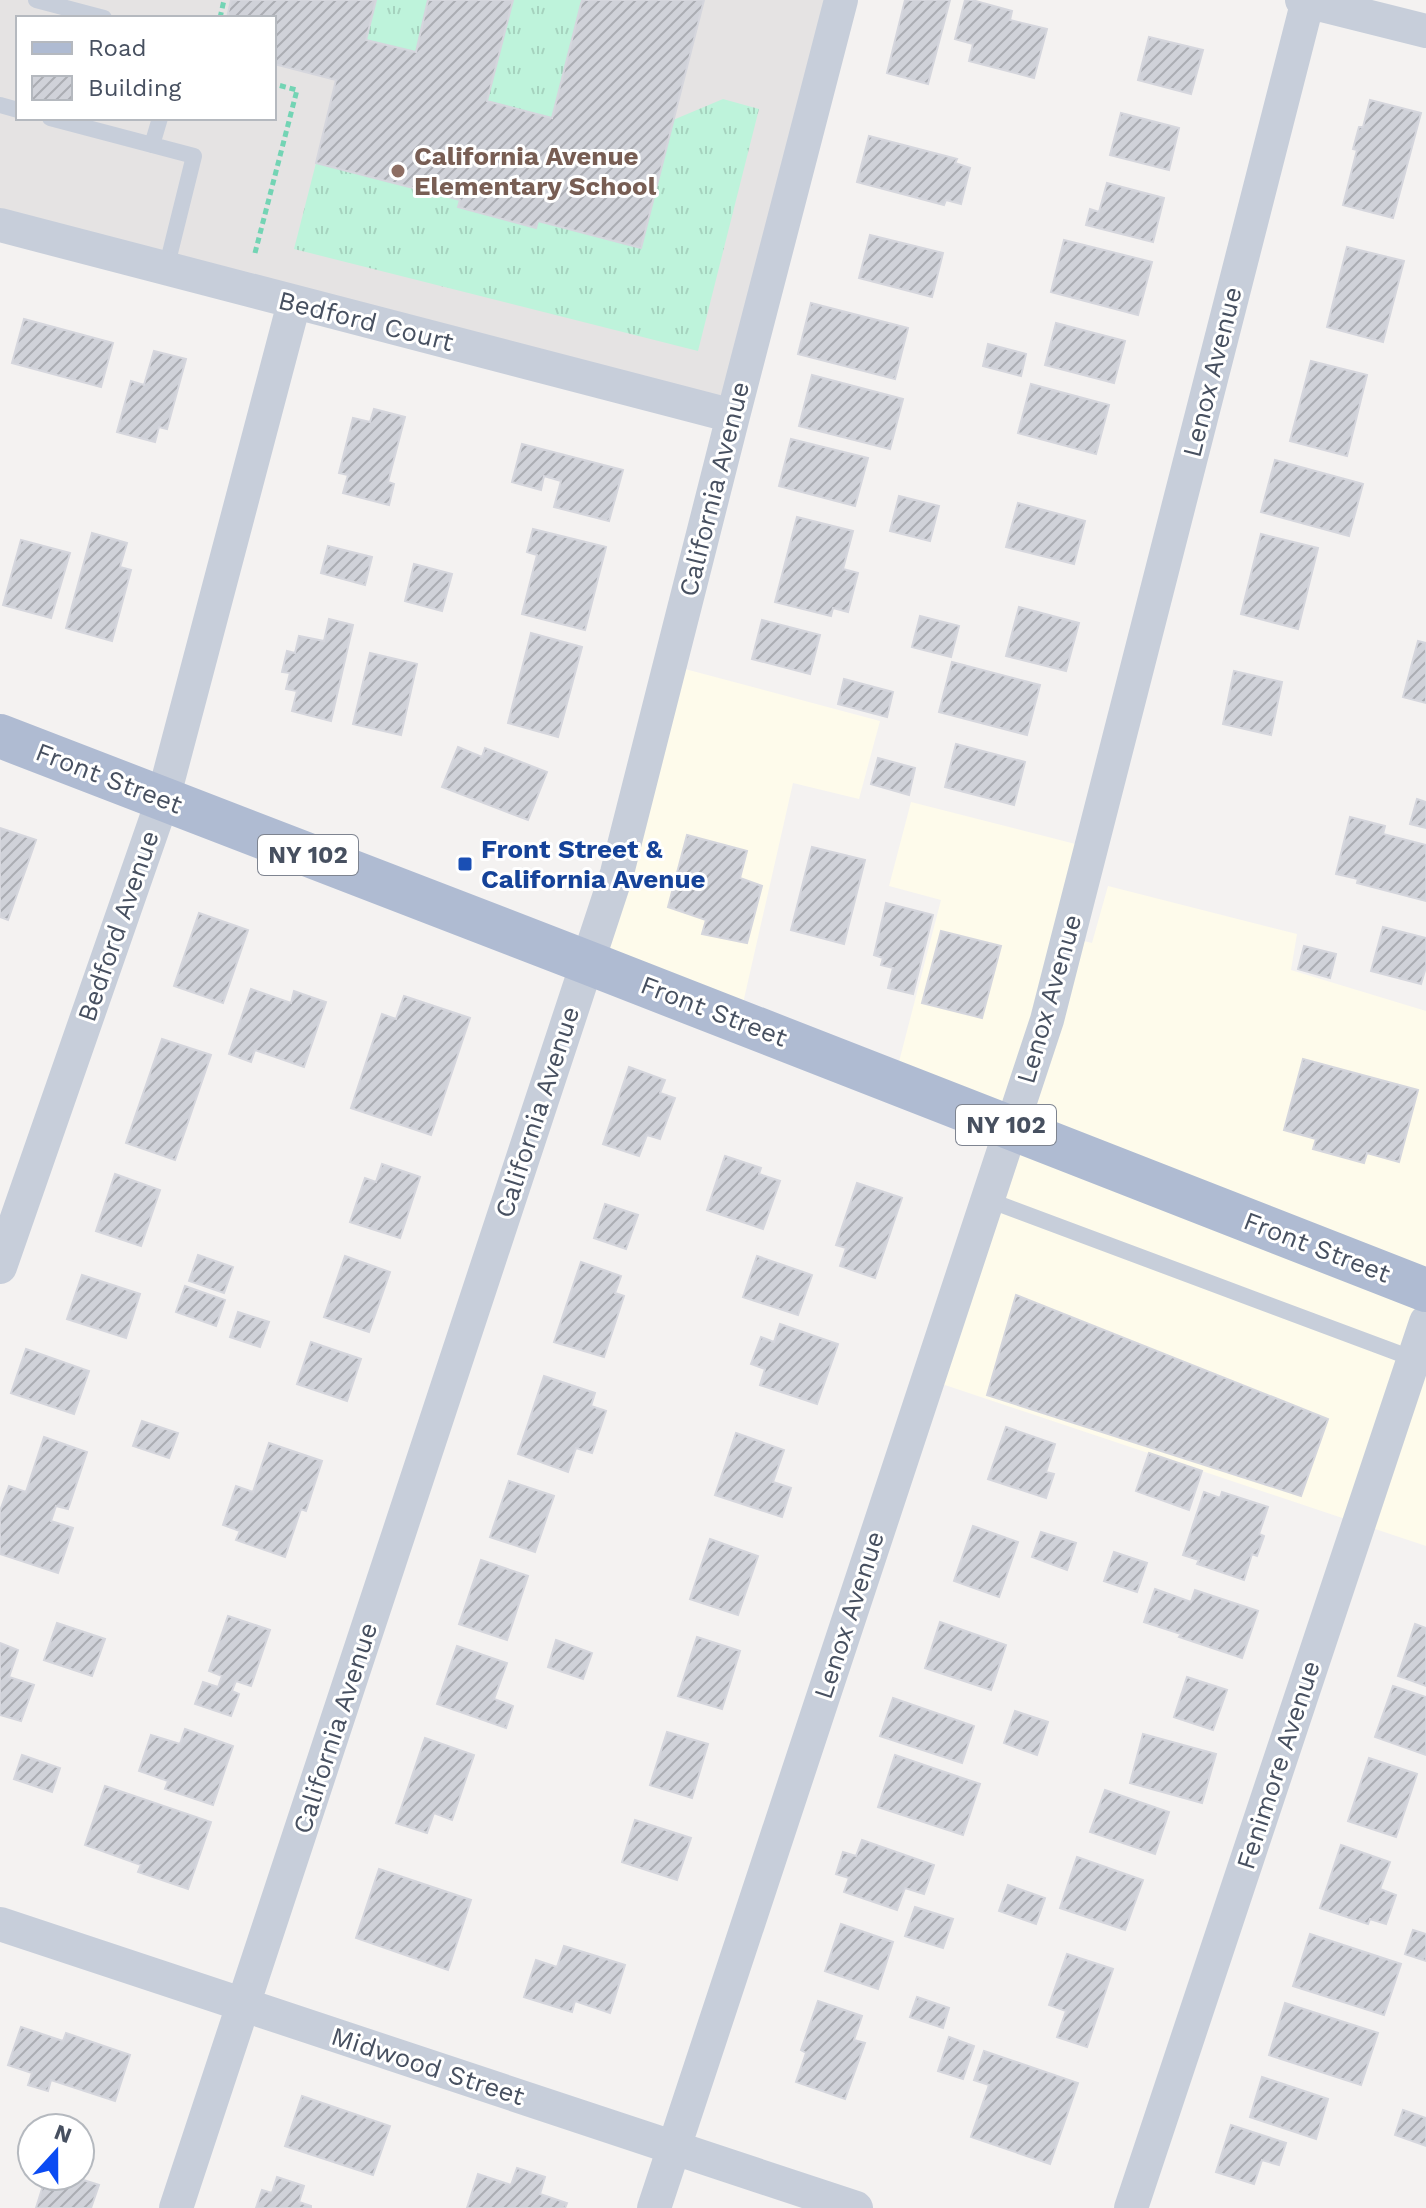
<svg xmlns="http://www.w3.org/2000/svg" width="1426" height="2208" font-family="'Work Sans',sans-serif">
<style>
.commercial{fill:#fefbeb}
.education{fill:#e5e3e3;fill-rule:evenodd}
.grass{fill:url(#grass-tufts)}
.building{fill:url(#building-hatch);stroke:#d5d6dd;stroke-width:2}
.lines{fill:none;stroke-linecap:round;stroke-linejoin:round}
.path{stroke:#73d4b4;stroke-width:5;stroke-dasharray:6 4;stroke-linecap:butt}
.service{stroke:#c7ceda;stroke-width:16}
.minor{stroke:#c7ceda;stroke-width:34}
.primary{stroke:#afbbd2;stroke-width:44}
.education-dot{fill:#8d6e63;stroke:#fff;stroke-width:3}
.transit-dot{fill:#1a4fb4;stroke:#fff;stroke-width:3}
.labels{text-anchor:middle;stroke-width:6;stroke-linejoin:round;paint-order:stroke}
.shield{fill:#fff;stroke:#7e8490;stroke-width:2}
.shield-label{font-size:24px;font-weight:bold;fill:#475060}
.education-label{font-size:26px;font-weight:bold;fill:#785e54;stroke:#fff;text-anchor:start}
.street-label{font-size:26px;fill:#475060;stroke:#fff}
.transit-label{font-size:26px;font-weight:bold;fill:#164399;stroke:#fff;text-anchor:start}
</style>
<defs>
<pattern id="grass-tufts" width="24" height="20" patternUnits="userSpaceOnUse" patternTransform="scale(2)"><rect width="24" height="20" fill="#bef3db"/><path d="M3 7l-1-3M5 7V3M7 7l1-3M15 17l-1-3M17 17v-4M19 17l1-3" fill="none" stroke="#a5d2be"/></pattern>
<pattern id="building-hatch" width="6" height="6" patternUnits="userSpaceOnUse" patternTransform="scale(2)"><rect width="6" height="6" fill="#d0d2d9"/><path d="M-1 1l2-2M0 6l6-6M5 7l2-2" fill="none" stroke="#abadb3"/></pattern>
</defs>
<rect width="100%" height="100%" fill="#f4f2f1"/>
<path class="commercial" d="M670,665L880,721L859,799L793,783L739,1021L586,962Z
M911,802L1091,848L1068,937L1092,943L1108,886L1297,934L1291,970L1426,1011V1546L927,1379L1010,1127L894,1081L941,900L889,886Z"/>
<path class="education" d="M0,0H841L733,416L0,224ZM18,18H274V118H18Z"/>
<path class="grass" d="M376,0H428L416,52L366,40Z
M513,0H582L552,118L487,101Z
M723,99L759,109L698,351L294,249L316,163L460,200L458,207L536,228L538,221L641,248L673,120Z"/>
<path class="building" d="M231,0H376L366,40L416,52L428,0H513L487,101L552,118L582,0H704L641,248L538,221L536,228L458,207L460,200L316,163L336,80L274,64V18H227Z
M905,0H950L928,84L887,73Z
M965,0H972L1012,11L1010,20L1047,29L1034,78L969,61L973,44L955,39Z
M1149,37L1203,50L1191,94L1138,80Z
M1370,100L1421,113L1393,218L1343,205L1357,150L1353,149L1359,127H1363Z
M1121,113L1179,128L1169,170L1110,155Z
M869,136L957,159L955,163L970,168L961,204L946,200L944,205L857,182Z
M1107,183L1164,198L1153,242L1086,225L1090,209L1099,212Z
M870,235L943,253L932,297L859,278Z
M1064,240L1152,262L1138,315L1051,292Z
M1347,247L1404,261L1383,342L1327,327Z
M811,303L908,328L895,379L798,354Z
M24,319L113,343L101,387L12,363Z
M1056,323L1125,341L1114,383L1045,365Z
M988,344L1026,354L1021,376L983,366Z
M154,351L186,359L167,429L159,427L155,442L117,432L131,381L144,385Z
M1311,361L1367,375L1347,456L1290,441Z
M812,375L903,399L890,449L799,426Z
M1031,384L1109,405L1096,454L1018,433Z
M374,409L405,417L388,482L394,484L389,505L343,493L348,475L339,473L353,418L370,422Z
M791,439L868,458L855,506L779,486Z
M522,444L623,470L609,521L554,507L561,481L544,476L541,490L512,482Z
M1275,460L1363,484L1349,536L1261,512Z
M899,496L939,506L930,541L890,531Z
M1018,503L1085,521L1074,564L1006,547Z
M797,517L853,531L843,569L858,573L848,612L833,608L831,616L775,602Z
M533,529L606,547L585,630L522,614L537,555L527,552Z
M92,533L127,543L120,567L131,570L112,641L66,628Z
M1261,534L1318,548L1298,629L1241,614Z
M21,540L70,553L51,618L3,605Z
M328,546L372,557L365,585L321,573Z
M414,564L452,574L442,611L405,601Z
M1019,607L1079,623L1066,671L1006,656Z
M920,616L959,626L951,657L912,647Z
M329,619L353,625L331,721L292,711L297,691L286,689L290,673L282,672L287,651L295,653L299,636L324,641Z
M762,620L820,635L810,674L752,659Z
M531,633L582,647L558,737L508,723Z
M1418,641L1426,643V703L1403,697Z
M370,653L417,664L401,735L353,724Z
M952,662L1040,685L1027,735L939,712Z
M1234,671L1282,682L1271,735L1223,724Z
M844,679L893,692L887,717L838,704Z
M956,744L1025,762L1014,805L945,787Z
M458,747L482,757L485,748L547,772L528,820L442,787Z
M878,758L915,768L909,795L871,784Z
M1417,799L1426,802V828L1410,824Z
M1350,817L1385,826L1383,834L1426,845V901L1357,883L1358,879L1336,874Z
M0,828L36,840L8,920L0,917Z
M687,835L747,851L740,878L762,886L747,943L702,934L706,920L668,907Z
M812,847L865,860L844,944L791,930Z
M886,903L933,915L913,994L888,988L893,968L881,965L883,958L874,955Z
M199,913L248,930L223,1003L174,986Z
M1383,927L1426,938V967L1421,984L1371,971Z
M941,931L1001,946L982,1018L922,1003Z
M1304,946L1336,954L1330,978L1298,969Z
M251,989L291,1003L294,991L326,1002L304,1067L255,1050L251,1062L229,1054Z
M404,996L470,1018L431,1135L351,1108L382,1014L396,1019Z
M162,1039L211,1055L175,1160L126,1143Z
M1303,1059L1418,1090L1399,1162L1367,1153L1364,1163L1313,1149L1316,1139L1284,1130Z
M629,1067L665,1080L660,1093L675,1098L660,1139L647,1135L639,1156L603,1144Z
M725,1156L761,1168L759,1174L780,1181L763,1229L707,1210Z
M382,1164L420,1177L400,1238L350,1222L365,1178L376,1182Z
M115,1174L160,1190L141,1246L96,1231Z
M857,1183L902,1198L875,1278L840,1266L846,1248L836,1245Z
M605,1204L638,1215L626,1249L594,1238Z
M198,1255L233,1267L224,1293L189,1281Z
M345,1256L390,1272L369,1332L324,1317Z
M757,1256L812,1275L798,1315L743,1297Z
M581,1262L621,1276L615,1293L624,1296L604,1357L554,1342Z
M82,1275L140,1294L126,1338L67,1319Z
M185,1286L225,1300L216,1326L176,1312Z
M1016,1295L1328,1419L1301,1496L987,1395Z
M238,1312L269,1322L260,1347L230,1337Z
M780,1324L838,1344L817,1404L760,1385L765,1369L751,1364L761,1337L774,1342Z
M311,1342L361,1359L347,1401L297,1384Z
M26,1349L89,1371L74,1414L11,1393Z
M544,1376L595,1393L591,1406L606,1411L592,1453L576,1448L568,1472L518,1454Z
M142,1421L178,1433L169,1458L133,1446Z
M1006,1427L1055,1444L1046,1472L1054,1474L1046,1498L988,1479Z
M736,1433L784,1450L773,1482L791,1488L782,1517L715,1495Z
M44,1437L87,1452L68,1509L56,1506L51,1521L73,1528L58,1573L0,1554V1511L9,1486L26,1492Z
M269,1443L322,1461L306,1511L301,1509L285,1557L236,1540L240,1531L223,1525L236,1486L253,1492Z
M1149,1453L1202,1471L1189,1510L1136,1491Z
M509,1481L554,1496L535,1552L490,1537Z
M1204,1492L1220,1498L1222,1492L1268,1507L1259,1534L1264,1536L1257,1556L1252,1554L1244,1580L1197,1564L1199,1560L1183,1555Z
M973,1526L1018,1542L999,1597L954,1581Z
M1041,1532L1076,1543L1067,1570L1032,1557Z
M710,1539L758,1556L738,1615L690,1599Z
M1114,1552L1147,1563L1137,1592L1104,1581Z
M481,1560L528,1576L507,1640L459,1624Z
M1155,1589L1191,1602L1195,1590L1258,1611L1242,1658L1179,1637L1181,1634L1144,1622Z
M228,1616L270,1630L251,1686L236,1681L232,1691L239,1694L231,1716L195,1704L203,1682L218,1687L222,1676L209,1671Z
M940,1622L1006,1645L991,1690L925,1668Z
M57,1623L105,1639L92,1676L44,1660Z
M1415,1624L1426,1628V1686L1398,1676Z
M697,1637L740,1651L722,1709L678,1696Z
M556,1640L592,1653L583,1679L548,1667Z
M0,1643L18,1650L9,1677L34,1685L21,1721L0,1715Z
M457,1646L507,1663L494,1699L513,1706L506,1728L437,1704Z
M1187,1677L1227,1690L1213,1730L1174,1717Z
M1393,1686L1426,1697V1755L1375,1737Z
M893,1698L974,1726L962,1763L880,1736Z
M1015,1711L1048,1722L1037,1755L1004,1743Z
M185,1729L233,1746L213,1805L165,1789L168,1781L139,1771L151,1735L180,1744Z
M667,1732L708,1744L692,1798L650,1785Z
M1143,1734L1216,1754L1202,1803L1130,1783Z
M425,1738L474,1755L452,1820L434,1813L427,1833L396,1823Z
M22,1755L60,1768L52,1792L14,1779Z
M895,1755L980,1784L963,1835L878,1807Z
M1369,1758L1417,1774L1396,1837L1348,1821Z
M105,1786L211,1822L188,1889L138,1872L141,1865L85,1845Z
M1105,1790L1169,1812L1155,1854L1090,1832Z
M635,1820L691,1838L677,1880L622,1862Z
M862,1840L934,1865L924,1894L905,1888L897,1910L844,1892L849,1878L836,1874L843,1852L856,1856Z
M1341,1845L1390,1862L1380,1889L1396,1895L1386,1924L1370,1919L1368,1924L1320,1908Z
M1077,1857L1143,1880L1125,1930L1060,1908Z
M379,1869L471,1900L448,1970L356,1938Z
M1008,1885L1045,1898L1036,1924L999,1911Z
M915,1907L953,1919L943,1948L905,1936Z
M841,1924L893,1942L878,1989L825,1971Z
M1413,1930L1426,1934V1961L1405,1954Z
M1310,1934L1401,1964L1384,2015L1293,1986Z
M564,1946L625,1965L610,2013L575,2001L572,2012L524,1997L536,1960L557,1967Z
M1067,1954L1113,1969L1087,2047L1057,2037L1066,2011L1049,2005Z
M917,1997L949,2008L943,2028L910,2017Z
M818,2001L862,2016L854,2040L865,2043L845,2099L796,2082L806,2053L801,2050Z
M1285,2003L1378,2033L1361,2085L1269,2055Z
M21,2027L63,2041L66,2033L130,2055L115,2101L51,2080L48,2091L28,2085L32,2073L8,2065Z
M949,2037L974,2046L963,2079L938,2071Z
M984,2051L1078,2083L1050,2164L971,2137L989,2085L974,2080Z
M1262,2077L1328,2099L1316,2139L1250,2117Z
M302,2096L390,2126L373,2175L285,2146Z
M1403,2110L1426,2118V2146L1395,2135Z
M1231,2125L1286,2143L1279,2165L1262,2160L1254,2184L1216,2172Z
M517,2168L545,2177L540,2194L567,2203L565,2208H467L478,2174L511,2185Z
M46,2176H71L99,2185L91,2208H36Z
M277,2177L304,2186L299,2202L311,2206V2208H256L262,2190L272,2193Z"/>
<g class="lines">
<path class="path" d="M220,18L224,0
M255,253L297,90L274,84"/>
<path class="service" d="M36,0L104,18
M0,105L18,110
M50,118L194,156L166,269
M152,145L160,118
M986,1199L1414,1359"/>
<path class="minor" d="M1302,0L1426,31
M0,225L733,416
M0,1267L163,799L294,303
M0,1924L856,2208
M176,2208L617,873L733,416L841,0
M654,2208L1047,1020L1308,0
M1131,2208L1426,1322"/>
<path class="primary" d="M0,736L586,962L1426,1290"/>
</g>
<circle class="education-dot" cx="398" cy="171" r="8"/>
<rect class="transit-dot" x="457" y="856" width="16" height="16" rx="4"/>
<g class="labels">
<g class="shield">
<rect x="258" y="835" width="100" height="40" rx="6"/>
<rect x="956" y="1105" width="100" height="40" rx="6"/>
</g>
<g class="shield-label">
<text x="308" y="863">NY 102</text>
<text x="1006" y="1133">NY 102</text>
</g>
<g class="education-label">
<text x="414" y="165">California Avenue<tspan x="414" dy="30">Elementary School</tspan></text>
</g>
<g class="street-label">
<text transform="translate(366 321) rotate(14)" y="9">Bedford Court</text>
<text transform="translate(1212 372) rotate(-76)" y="9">Lenox Avenue</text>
<text transform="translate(714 489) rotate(-76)" y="9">California Avenue</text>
<text transform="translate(109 778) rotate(21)" y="9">Front Street</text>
<text transform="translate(118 926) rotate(-71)" y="9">Bedford Avenue</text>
<text transform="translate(1049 999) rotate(-74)" y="9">Lenox Avenue</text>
<text transform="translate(714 1011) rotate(21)" y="9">Front Street</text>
<text transform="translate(537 1112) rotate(-72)" y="9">California Avenue</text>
<text transform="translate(1317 1247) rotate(21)" y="9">Front Street</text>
<text transform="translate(849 1615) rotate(-72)" y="9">Lenox Avenue</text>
<text transform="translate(335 1728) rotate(-72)" y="9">California Avenue</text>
<text transform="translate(1278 1765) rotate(-72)" y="9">Fenimore Avenue</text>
<text transform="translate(428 2066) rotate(18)" y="9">Midwood Street</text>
</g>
<g class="transit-label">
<text x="481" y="858">Front Street &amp;<tspan x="481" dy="30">California Avenue</tspan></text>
</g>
</g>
<rect x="16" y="16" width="260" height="104" fill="#ffffff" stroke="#b5b9bf" stroke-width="2"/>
<rect x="32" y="42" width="40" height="12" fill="#afbbd2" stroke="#b5b9bf" stroke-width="2"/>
<text x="88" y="56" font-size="24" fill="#475060">Road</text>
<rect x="32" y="76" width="40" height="24" fill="url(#building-hatch)" stroke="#b5b9bf" stroke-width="2"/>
<text x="88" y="96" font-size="24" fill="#475060">Building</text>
<g transform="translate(56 2152) rotate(21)"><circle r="38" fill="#ffffff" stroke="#b5b9bf" stroke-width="2"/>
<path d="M0-6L14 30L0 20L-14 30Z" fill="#0b4bf3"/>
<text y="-12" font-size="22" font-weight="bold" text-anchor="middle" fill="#475060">N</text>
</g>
</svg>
